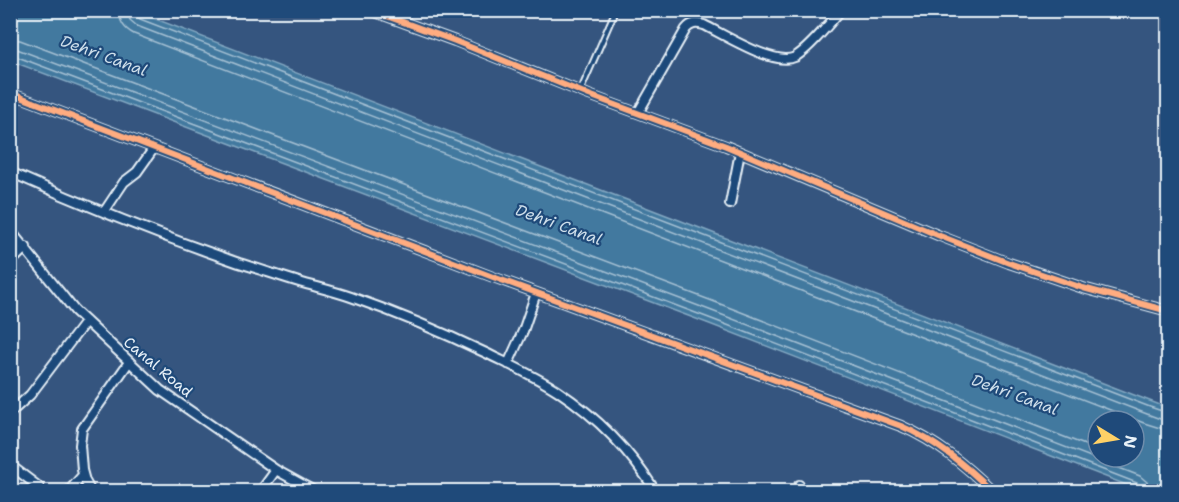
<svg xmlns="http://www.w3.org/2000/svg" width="1179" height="502" font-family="'Shantell Sans',sans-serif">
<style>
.water{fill:#42799f;stroke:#84a9c3;stroke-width:1.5;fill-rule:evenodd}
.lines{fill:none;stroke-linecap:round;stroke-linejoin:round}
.shore{stroke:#a6c1d4;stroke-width:1.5}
.service-casing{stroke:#e8f1f8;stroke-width:8}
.minor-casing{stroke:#e8f1f8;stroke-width:12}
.service{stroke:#1f4a7a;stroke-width:4}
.minor{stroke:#1f4a7a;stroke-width:8}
.cycleway-casing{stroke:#1f4a7a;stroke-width:10}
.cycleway{stroke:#ffac80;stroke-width:6}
.labels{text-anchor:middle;stroke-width:4.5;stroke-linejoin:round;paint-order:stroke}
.street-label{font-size:15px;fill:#e8f1f8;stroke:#1f4a7a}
.water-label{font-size:16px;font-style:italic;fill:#cfdfeb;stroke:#1f4a7a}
</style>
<rect width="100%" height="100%" fill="#35557f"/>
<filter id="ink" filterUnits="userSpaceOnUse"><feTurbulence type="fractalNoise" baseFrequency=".0167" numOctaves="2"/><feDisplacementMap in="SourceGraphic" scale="12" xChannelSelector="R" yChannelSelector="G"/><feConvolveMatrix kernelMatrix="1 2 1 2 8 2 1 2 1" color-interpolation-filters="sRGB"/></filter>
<g filter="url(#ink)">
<path class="water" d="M10,11H135L1168,408V491H1142L707,323L11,61ZM1098,421H1134V457H1098Z"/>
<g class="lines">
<path class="shore" d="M119,10C119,22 124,29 134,34L1144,423L1160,428L1168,429
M128,10L130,20L137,26L1147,414L1163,420H1168
M135,10L136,15L140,19L1150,407L1168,413
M10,39L20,40L715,302L1098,450
M10,48L17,49L712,311L1140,476L1147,482L1149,492
M10,56H15L709,318L1137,483L1141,487L1142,492"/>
<defs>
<path id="service" d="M580,92L613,16"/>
<path id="minor" d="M370,10L455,41L589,95L726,146L940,236L1009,263L1083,288L1168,311
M10,93L493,277L901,426C936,441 965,465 993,492
M638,113L686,29C691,23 696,23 704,25C723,34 775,67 795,57C810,48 829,24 841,10
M10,172C85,206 161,236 239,263C259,269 279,276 299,282C316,287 334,291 351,297C397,313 442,332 486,353C510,365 535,376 558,391C597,417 631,452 656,492
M730,204L740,152
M104,212L124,182L137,172L154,148
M10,230L75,311L160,390L276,470L316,492
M10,263L26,247
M508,364L523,331L536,293
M10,413L30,395L86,321
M10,465L39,487
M68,492L83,475
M91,492L85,481L82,470L80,445L82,429L129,362
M260,492L276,470
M796,492L799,485"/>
</defs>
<use href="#service" class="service-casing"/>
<use href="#minor" class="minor-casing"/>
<use href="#service" class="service"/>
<use href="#minor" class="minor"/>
<defs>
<path id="cycleway" d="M370,10L455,41L589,95L726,146L940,236L1009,263L1083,288L1168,311
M10,93L493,277L901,426C936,441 965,465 993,492"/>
</defs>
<use href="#cycleway" class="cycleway-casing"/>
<use href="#cycleway" class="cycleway"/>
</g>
</g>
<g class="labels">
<g class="street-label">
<text transform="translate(158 367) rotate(40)" y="5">Canal Road</text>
</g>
<g class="water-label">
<text transform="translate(104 55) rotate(20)" y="6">Dehri Canal</text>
<text transform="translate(559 224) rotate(20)" y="6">Dehri Canal</text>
<text transform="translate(1015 394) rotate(20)" y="6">Dehri Canal</text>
</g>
</g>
<rect width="1179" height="502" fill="none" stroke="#1f4a7a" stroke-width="36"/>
<rect x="18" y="18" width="1143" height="466" fill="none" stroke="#e8f1f8" stroke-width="2" filter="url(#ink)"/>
<g transform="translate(1116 439) rotate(101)"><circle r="28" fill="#1f4a7a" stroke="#6f8dac" stroke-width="1.5"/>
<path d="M0-4.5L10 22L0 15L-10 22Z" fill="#ffd166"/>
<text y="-9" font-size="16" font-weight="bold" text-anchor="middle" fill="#e8f1f8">N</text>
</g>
</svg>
